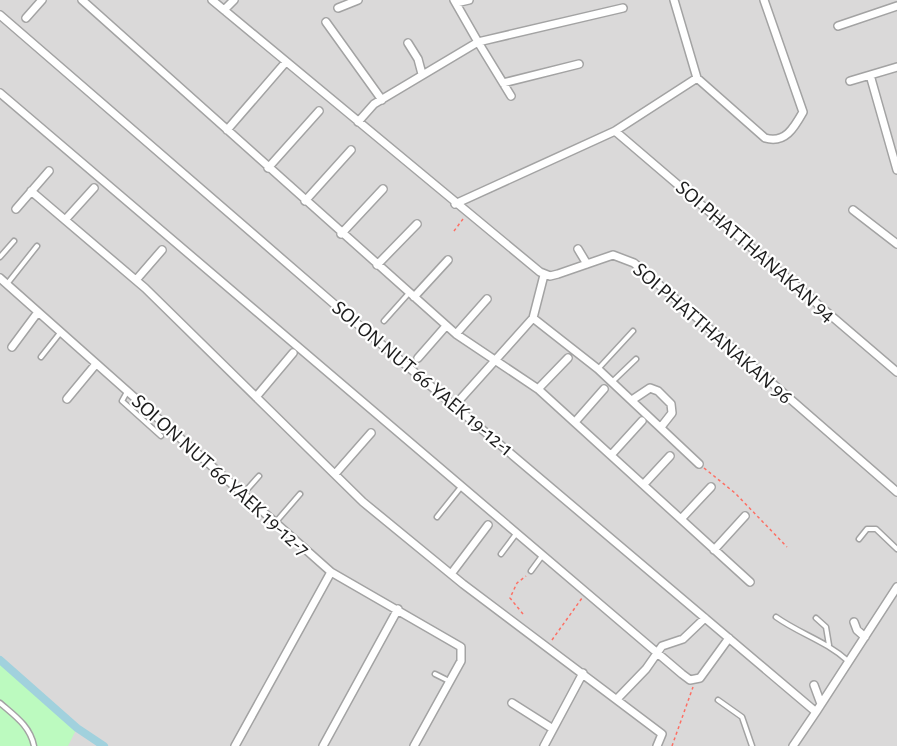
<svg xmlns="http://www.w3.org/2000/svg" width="897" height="746" font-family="'Alegreya Sans',sans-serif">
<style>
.residential{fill:#dad9d9}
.park{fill:#bcfabf}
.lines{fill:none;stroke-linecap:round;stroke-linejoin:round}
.canal{stroke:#a1d1dd;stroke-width:8}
.lane-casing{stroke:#a3a3a3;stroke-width:7}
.street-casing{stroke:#a3a3a3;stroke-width:10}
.path{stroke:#fd6f64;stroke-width:1.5;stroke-dasharray:3 3;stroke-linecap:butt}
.lane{stroke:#fff;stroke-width:4}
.street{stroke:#fff;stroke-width:7}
.labels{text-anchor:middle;stroke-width:4.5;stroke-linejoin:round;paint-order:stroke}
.street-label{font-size:21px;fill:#1c1c1c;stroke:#fff}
</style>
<rect width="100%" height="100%" fill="#eeeae2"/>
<path class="residential" d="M0,0H897V746H0Z"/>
<path class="park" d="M0,660L77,728L68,746H0Z"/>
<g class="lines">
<path class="canal" d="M0,660L77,728L104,746"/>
<defs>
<path id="lane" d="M0,257L14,241
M7,284L37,246
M384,321L409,293
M41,357L60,333
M598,369L633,331
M612,382L636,359
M127,392L122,401L161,436
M243,494L259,476
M437,517L461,487
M275,523L300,494
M859,539L867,529H876L897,549
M501,554L516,534
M531,571L542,556
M776,617C800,634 826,641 848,661
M816,618L826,627L829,645
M435,674L449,681
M718,700L742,717L752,746
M0,703C15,716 30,726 34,746"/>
<path id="street" d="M82,0L456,334L538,389L750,582
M212,0L540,272L550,276L558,274L613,255L634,263L897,492
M674,0L697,78
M456,3L469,0
M338,8L358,0
M224,10L234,0
M0,15L341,310L816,712L793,746
M26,18L42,0
M326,22L382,100
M838,26L897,6
M408,43L418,59L422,74
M870,75L897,170
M850,81L897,67
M503,83L579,64
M0,93L682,674L690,680L700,678L729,638
M511,96L478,42L623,8
M358,122L374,104L478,42L454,0
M227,130L285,63
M615,131L897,372
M268,168L319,111
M31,191L145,288L363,502L463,584L662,734L657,746
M305,201L351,150
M455,204L615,131L697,78L765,138C785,144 794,128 803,112L764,0
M16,209L49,171
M853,210L897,244
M65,220L94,188
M341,234L383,189
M578,249L587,264
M377,265L417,224
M0,278L331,572L461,647V661L414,746
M136,280L162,250
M414,297L448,260
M533,318L598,369L699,464
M456,334L487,299
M12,347L38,312
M418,358L446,326
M538,389L568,358
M256,397L293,353
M67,399L96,364
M632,400L650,388L658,391L671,404L672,413L661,427
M456,404L533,318L544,275
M575,422L604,389
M612,454L642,421
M335,474L371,433
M644,484L670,456
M681,519L711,487
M714,550L745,516
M451,574L488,525
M854,622L857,630L865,637
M814,685L821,704
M617,699L646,669L662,646L683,639L705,618
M512,703L553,729
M816,712L897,587
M235,746L331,572
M323,746L398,609
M544,746L583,673"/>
</defs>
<use href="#lane" class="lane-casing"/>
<use href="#street" class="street-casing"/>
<path class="path" d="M454,231L463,219
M704,468L735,493L787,547
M523,614L510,598L517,583L526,576
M552,640L582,598
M672,746L693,687"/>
<use href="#lane" class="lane"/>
<use href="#street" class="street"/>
</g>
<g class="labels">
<g class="street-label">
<text transform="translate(756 251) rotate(41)" y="7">SOI PHATTHANAKAN 94</text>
<text transform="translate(713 333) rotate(41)" y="7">SOI PHATTHANAKAN 96</text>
<text transform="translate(423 378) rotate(40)" y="7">SOI ON NUT 66 YAEK 19-12-1</text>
<text transform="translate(221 475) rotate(42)" y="7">SOI ON NUT 66 YAEK 19-12-7</text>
</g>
</g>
</svg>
